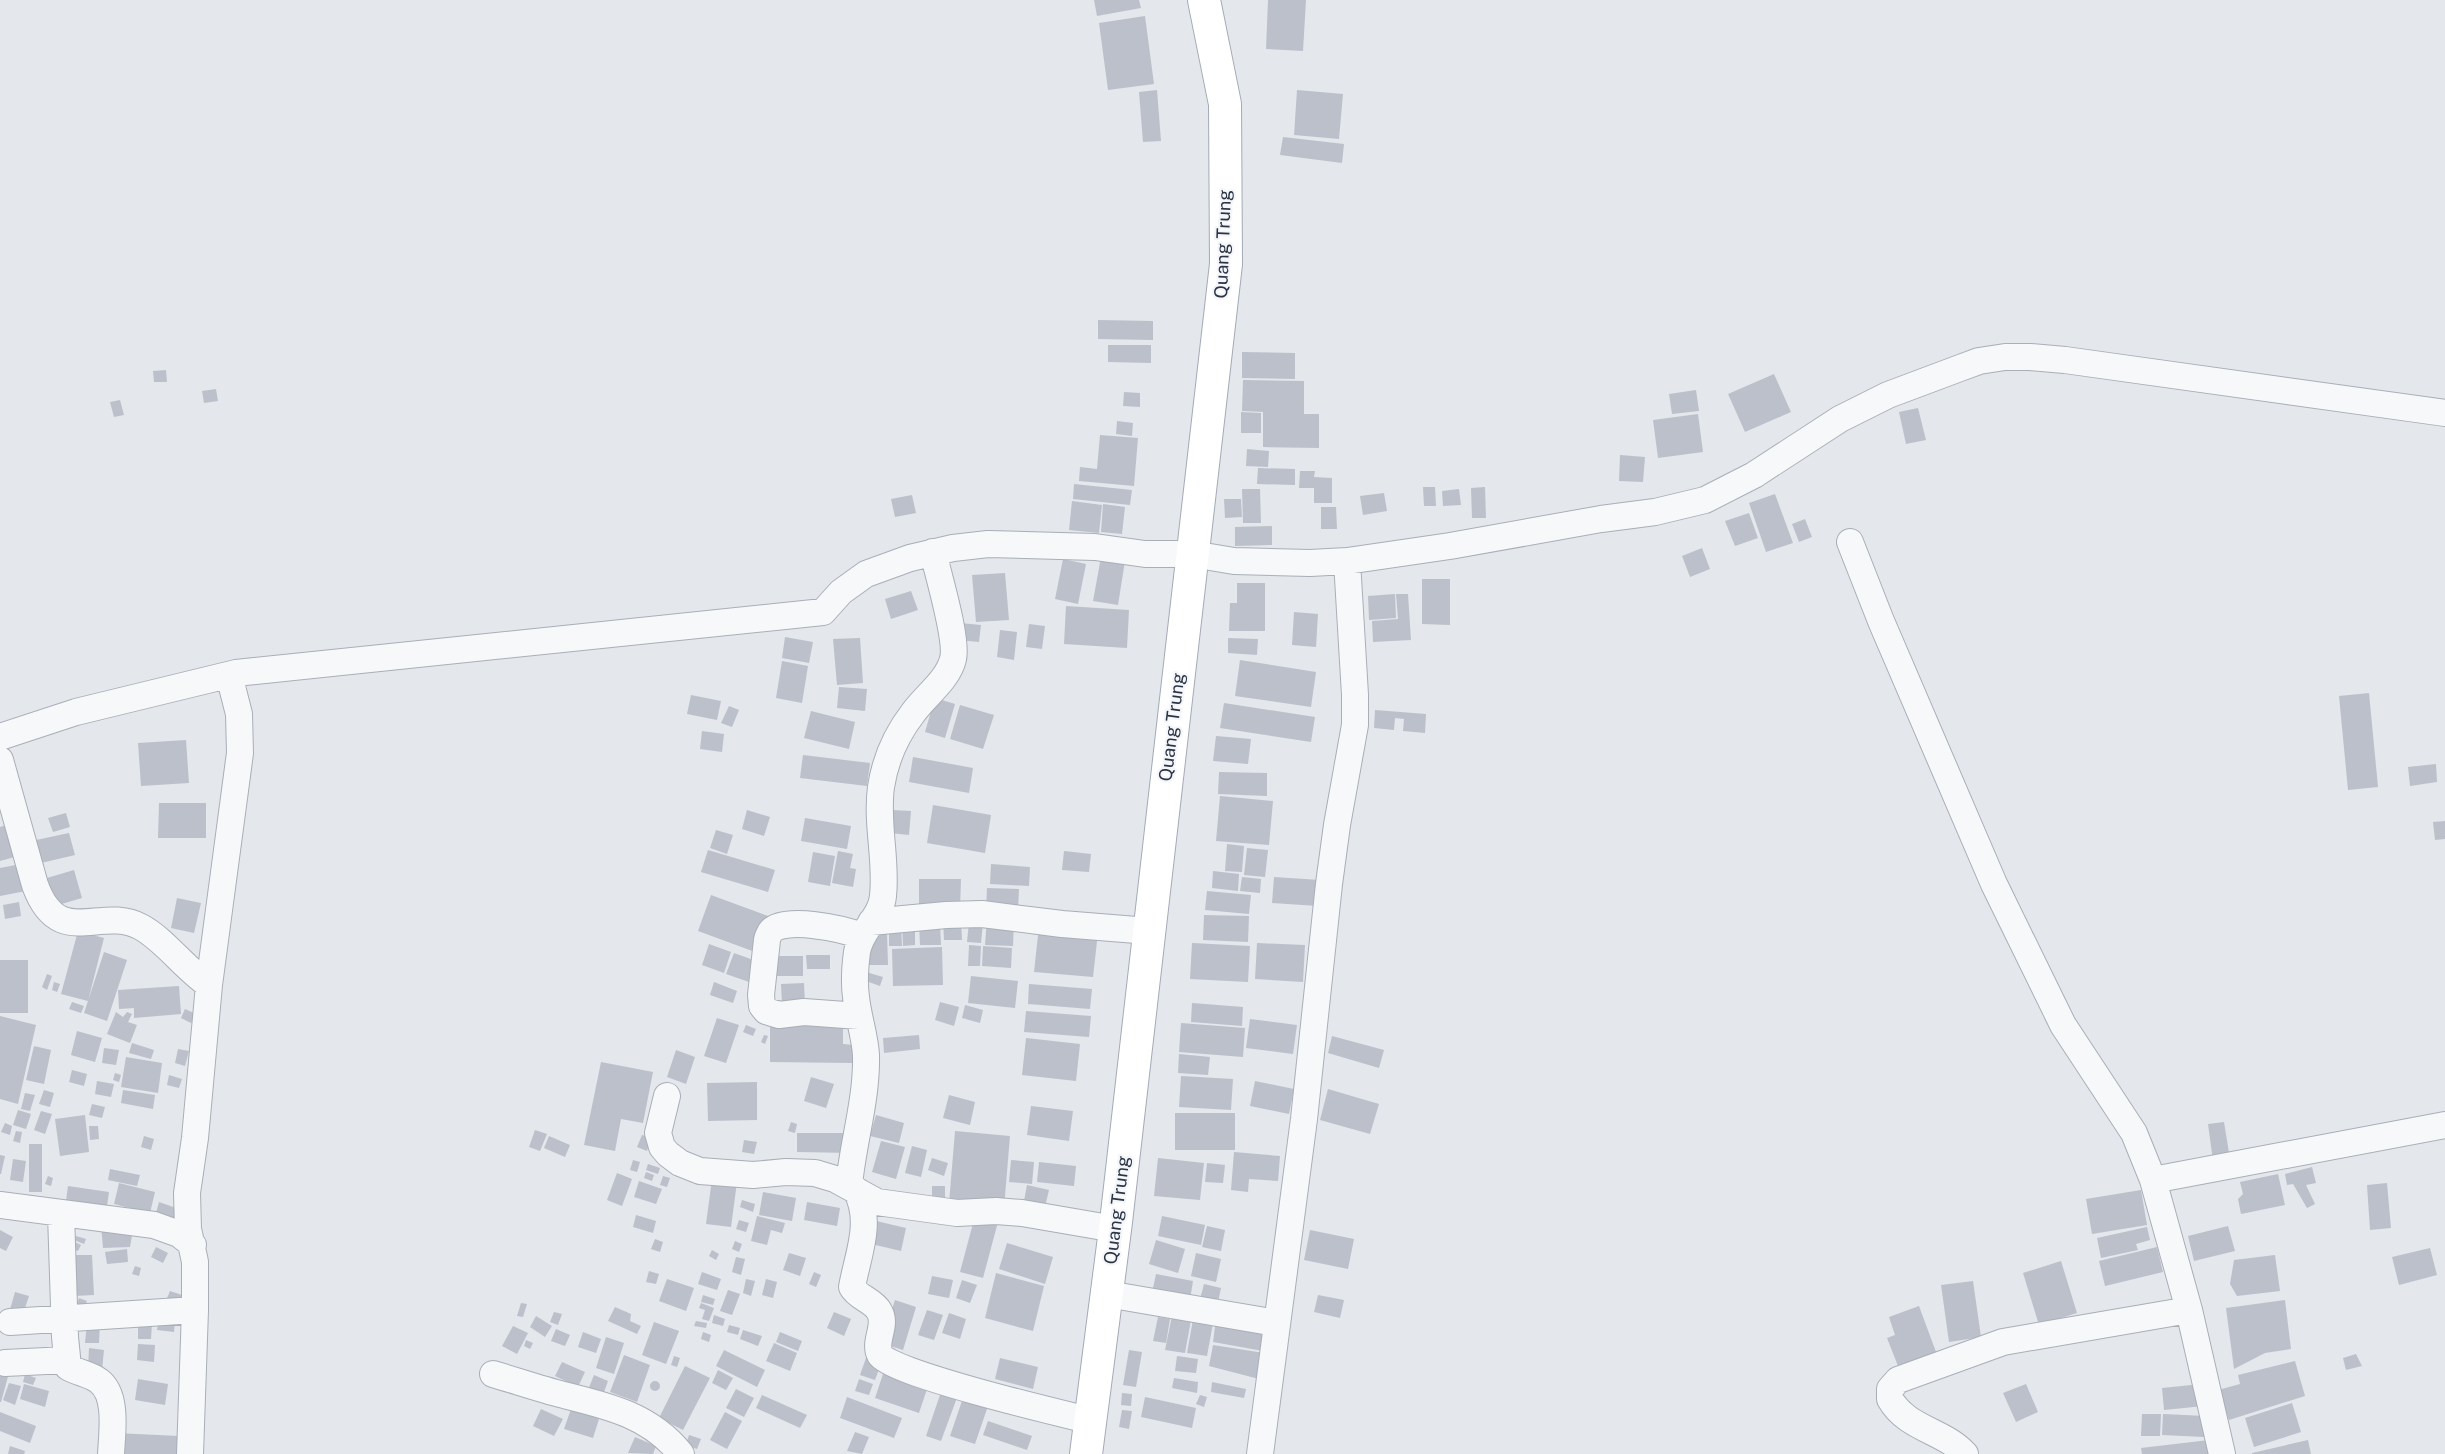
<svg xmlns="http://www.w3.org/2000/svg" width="2445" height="1454" font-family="'Public Sans',sans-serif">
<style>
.building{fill:#bbc0ca}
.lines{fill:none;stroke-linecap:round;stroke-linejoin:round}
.minor-casing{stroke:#a9aeb7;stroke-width:28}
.major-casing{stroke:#a3abb8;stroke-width:34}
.minor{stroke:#f7f8fa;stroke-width:26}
.major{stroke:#fff;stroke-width:32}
.labels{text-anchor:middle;stroke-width:4.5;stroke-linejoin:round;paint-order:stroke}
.street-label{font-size:18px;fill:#2b3445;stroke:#f4f6f9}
</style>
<rect width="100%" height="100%" fill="#e4e7ec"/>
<path class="building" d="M1094,0H1139L1141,8L1097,16Z
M1268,0H1306L1303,51L1266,49Z
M1145,16L1154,84L1108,90L1099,23Z
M1157,90L1161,141L1143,142L1139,92Z
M1297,90L1343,94L1339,139L1294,135Z
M1283,137L1344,144L1342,163L1280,155Z
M1098,320L1153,321V340L1098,339Z
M1108,345H1151V363L1108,362Z
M1242,352L1295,353V379L1242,378Z
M166,370L167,382H154L153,371Z
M1774,374L1791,412L1745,432L1728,394Z
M1243,380L1304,381V414H1319V448L1263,447V412L1242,411Z
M216,389L218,401L204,403L202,391Z
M1696,390L1699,411L1672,414L1669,394Z
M1124,392L1140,393V407L1123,406Z
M120,400L124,415L114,417L110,402Z
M1918,408L1926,440L1906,444L1899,412Z
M1241,412L1261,413V433H1241Z
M1698,414L1703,452L1658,458L1653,420Z
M1117,421L1133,423L1132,436L1116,434Z
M1100,435L1138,438L1134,486L1079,481L1080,467L1097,469Z
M1247,449L1269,451L1268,467L1246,466Z
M1620,455L1645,457L1643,482L1619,481Z
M1258,468L1295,469V485L1257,484Z
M1300,471H1315L1314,477L1332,478V503H1314V488H1299Z
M1074,484L1132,490L1130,505L1073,499Z
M1423,487H1435L1436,506H1424Z
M1485,487L1486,518H1472L1471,488Z
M1242,489H1260L1261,523H1243Z
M1459,489L1461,505L1443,506L1442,491Z
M1384,493L1387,511L1363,515L1360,496Z
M1775,494L1793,543L1766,552L1749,503Z
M912,495L916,513L895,517L891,499Z
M1224,499H1241L1242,517L1225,518Z
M1072,501L1102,505L1099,533L1069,530Z
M1103,504L1125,507L1122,534L1101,532Z
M1321,507H1336L1337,529H1321Z
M1749,513L1758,538L1735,546L1725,521Z
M1805,519L1812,537L1799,542L1792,524Z
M1272,526V545L1235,546V527Z
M1702,548L1710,569L1690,577L1682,556Z
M1101,557L1125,561L1118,605L1093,601Z
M1063,559L1086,564L1078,604L1055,599Z
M1005,573L1009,620L976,622L972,575Z
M1422,579H1450V625L1422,624Z
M1237,583H1265V631H1229L1230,603H1237Z
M911,591L918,610L891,619L885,599Z
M1395,594L1396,618L1369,620L1368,596Z
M1396,594H1408L1411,640L1373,642L1372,621L1398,619Z
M1066,606L1129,610L1127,648L1064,644Z
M1294,612L1318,614L1316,647L1292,645Z
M960,623L981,625L979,642L958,640Z
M1029,624L1045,626L1042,649L1026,647Z
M1000,630L1017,632L1014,660L997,657Z
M785,637L813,642L809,663L782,658Z
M860,638L863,683L837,685L833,639Z
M1228,638L1258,639L1257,655L1228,653Z
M1240,660L1316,672L1311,707L1235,696Z
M782,661L808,666L802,703L776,698Z
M839,687L867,689L865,711L837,708Z
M2369,693L2378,787L2348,790L2339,696Z
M691,695L721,701L717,720L687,714Z
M935,698L955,704L945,738L925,732Z
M1224,703L1315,717L1311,742L1220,728Z
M960,705L994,715L983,749L950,739Z
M729,706L739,710L732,727L721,723Z
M1375,710L1426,714L1425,733L1403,731L1404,719L1395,718L1394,730L1374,728Z
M811,711L855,722L849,749L804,738Z
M702,731L724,734L722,752L700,749Z
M1216,736L1251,739L1248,764L1213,761Z
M186,740L189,783L141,786L138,743Z
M803,755L870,763L867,786L800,778Z
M913,757L973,768L969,793L909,782Z
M2436,764L2437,782L2410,786L2408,767Z
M1219,772L1267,773V796L1218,794Z
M1220,796L1273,801L1269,845L1216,841Z
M159,803H206V838H158Z
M933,805L991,815L985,853L927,843Z
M747,810L770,817L764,836L742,829Z
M892,810L911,811L909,835L890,833Z
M66,813L70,827L53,832L48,818Z
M805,818L851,826L847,849L801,841Z
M2445,821V839L2435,840L2433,822Z
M13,823L22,855L0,861V827Z
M716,830L733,835L727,854L710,848Z
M69,833L75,855L41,863L36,840Z
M1227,844L1244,846L1242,872L1225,871Z
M1247,848L1268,850L1265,877L1244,875Z
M708,850L775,870L768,892L701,872Z
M838,851L853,854L850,868L856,869L853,887L832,883Z
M1064,851L1091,854L1089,872L1062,870Z
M813,852L835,856L830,886L808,882Z
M21,864L26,891L0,896V868Z
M991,864L1030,867L1029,886L990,884Z
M74,870L82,898L48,908L40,880Z
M1213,871L1239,874L1238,891L1212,888Z
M1242,877L1261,879L1260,893L1240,891Z
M1274,877L1320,880L1318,906L1272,903Z
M919,879H961L960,909H919Z
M987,888L1019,889L1018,911L986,909Z
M1207,891L1251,895L1249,914L1205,910Z
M711,895L768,916L755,952L698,931Z
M177,898L201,903L194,933L171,928Z
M19,902L21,916L5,919L3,905Z
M1204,915L1249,916L1248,942L1203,940Z
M987,918L1014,920L1013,946L985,945Z
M943,921H961L962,940H944Z
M969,922L983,923L981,943L967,942Z
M919,923H940L941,945H920Z
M902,924H915V945L903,946Z
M889,925H901L902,946H889Z
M1039,926L1098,932L1093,977L1034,972Z
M78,931L104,938L88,1001L61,994Z
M887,933L888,965H865L864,934Z
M1192,943L1250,946L1248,982L1190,979Z
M1257,943L1305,945L1303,982L1255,979Z
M709,944L731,952L724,973L702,965Z
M969,945L981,946L980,966H968Z
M983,946L1012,948L1011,968L982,966Z
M942,947L943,985L893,986L892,949Z
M104,952L127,960L107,1021L84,1013Z
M734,953L759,962L752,983L726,974Z
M806,955H830V969H807Z
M772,956H803V976H772Z
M0,960H28V1013H0Z
M866,972L883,977L880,986L863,980Z
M47,974L52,976L47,990L42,987Z
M971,976L1018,981L1015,1008L968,1003Z
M54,982L60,984L57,992L52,990Z
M714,982L737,991L733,1003L710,995Z
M804,983L805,1004L782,1005L781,984Z
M1029,984L1092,989L1090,1009L1028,1004Z
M179,986L181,1014L134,1018V1008L119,1009L118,990Z
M72,1002L84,1006L81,1013L69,1009Z
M940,1002L959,1007L954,1026L935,1020Z
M1192,1003L1243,1007L1242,1026L1191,1022Z
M965,1005L983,1010L980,1023L962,1018Z
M185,1009L196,1014L191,1023L181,1018Z
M1026,1011L1091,1016L1089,1037L1024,1032Z
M116,1012L123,1017L127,1012L132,1014L128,1022L137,1025L130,1043L107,1034Z
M0,1016L36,1025L18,1104L0,1099Z
M717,1018L739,1025L726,1063L704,1056Z
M770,1018L843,1019V1044L854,1045L853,1063L770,1062Z
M1250,1019L1297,1025L1293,1054L1246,1048Z
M1181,1023L1245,1028L1243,1057L1179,1052Z
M746,1025L756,1029L753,1036L743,1032Z
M77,1031L102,1038L95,1062L71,1055Z
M764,1035L768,1036L765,1044L761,1042Z
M919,1035L920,1049L884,1053L883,1038Z
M1332,1036L1384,1050L1379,1068L1328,1053Z
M1026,1038L1080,1044L1076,1081L1022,1075Z
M132,1043L154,1050L151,1059L129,1053Z
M34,1046L51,1050L44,1084L26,1080Z
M104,1048L119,1050L116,1065L102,1063Z
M178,1049L189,1051L185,1066L175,1063Z
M676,1050L695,1057L686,1084L667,1077Z
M1179,1054L1210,1057L1208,1075L1178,1073Z
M126,1057L162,1063L158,1093L121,1087Z
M601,1062L653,1072L643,1123L621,1119L615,1151L584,1145Z
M72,1070L87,1074L84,1086L69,1082Z
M115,1073L121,1075L119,1082L113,1080Z
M169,1075L182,1079L179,1088L167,1085Z
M1181,1076L1233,1079L1231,1110L1179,1107Z
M811,1077L834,1084L826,1108L804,1101Z
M97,1081L114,1084L111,1097L95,1094Z
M1255,1081L1294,1089L1289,1114L1250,1106Z
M757,1082V1120L708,1121L707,1083Z
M1328,1089L1379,1104L1370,1134L1320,1120Z
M44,1090L54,1093L50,1107L39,1104Z
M123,1090L155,1095L153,1109L121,1103Z
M25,1093L35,1095L30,1111L21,1109Z
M949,1095L975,1102L970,1125L943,1118Z
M92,1104L105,1107L102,1118L89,1115Z
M1031,1106L1073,1111L1069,1141L1027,1135Z
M18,1110L31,1114L26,1129L13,1125Z
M41,1111L52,1114L45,1134L34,1130Z
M1175,1113H1235V1150H1175Z
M85,1115L89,1152L60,1156L55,1119Z
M876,1115L904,1123L899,1143L870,1136Z
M791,1122L797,1124L795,1133L788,1131Z
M2224,1122L2230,1159L2213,1161L2208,1124Z
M5,1123L12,1126L10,1135L1,1132Z
M89,1126H98L99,1139L90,1140Z
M535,1130L547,1134L540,1151L529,1147Z
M16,1131L22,1132L20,1143L13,1141Z
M955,1131L1010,1136L1004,1208L949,1203Z
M797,1133H853V1153L797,1152Z
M642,1135L651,1138L647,1151L637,1147Z
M144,1136L154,1139L151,1150L141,1147Z
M549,1136L570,1145L565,1157L544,1148Z
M744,1140L757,1142L754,1154L742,1152Z
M881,1141L905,1147L896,1179L872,1172Z
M29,1144H42V1192H29Z
M912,1146L927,1150L921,1177L905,1173Z
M1234,1152L1280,1156L1278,1181L1249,1179L1248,1192L1231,1190Z
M0,1155L5,1156L1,1174H0Z
M932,1158L948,1163L944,1176L928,1170Z
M1158,1158L1204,1163L1200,1200L1154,1196Z
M13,1159L26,1161L23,1182L10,1180Z
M633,1160L640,1162L637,1172L630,1170Z
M1011,1160L1034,1162L1032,1184L1009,1182Z
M1039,1162L1076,1166L1074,1186L1037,1182Z
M1207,1163L1225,1165L1223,1183L1205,1182Z
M648,1164L660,1168L658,1174L646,1170Z
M2312,1167L2316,1183L2306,1185L2315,1204L2307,1208L2293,1184L2287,1185L2285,1174Z
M110,1169L140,1175L137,1186L108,1180Z
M646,1172L654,1175L652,1181L644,1178Z
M617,1173L632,1179L622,1206L607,1200Z
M2278,1174L2285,1205L2241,1214L2238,1199L2243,1194L2240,1182Z
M48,1176L53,1178L51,1186L45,1184Z
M663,1176L670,1178L667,1187L660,1185Z
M712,1179L737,1182L731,1227L706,1224Z
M639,1181L662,1189L656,1204L634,1197Z
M119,1183L155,1192L150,1213L114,1204Z
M2387,1183L2391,1228L2370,1230L2367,1185Z
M1027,1185L1049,1190L1044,1211L1023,1206Z
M68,1186L109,1192L107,1206L66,1201Z
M932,1186H945V1203L932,1202Z
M2141,1190L2147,1225L2092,1234L2086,1199Z
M763,1192L796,1198L792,1221L759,1215Z
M742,1200L755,1204L753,1212L740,1207Z
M159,1202L182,1210L179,1221L156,1213Z
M807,1202L840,1208L837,1226L804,1220Z
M976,1212L999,1218L983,1278L960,1272Z
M636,1215L656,1221L653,1233L633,1227Z
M757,1216L785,1223L782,1233L771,1230L767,1245L751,1241Z
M1162,1216L1205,1225L1201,1245L1158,1236Z
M739,1220L749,1223L746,1232L736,1229Z
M872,1220L906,1228L901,1251L867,1243Z
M101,1225L133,1230L130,1247L103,1248Z
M1207,1226L1225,1230L1221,1251L1202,1247Z
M2228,1226L2235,1251L2194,1261L2188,1236Z
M2147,1227L2150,1240L2136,1244L2138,1250L2101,1258L2097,1238Z
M0,1230L13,1237L6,1251L0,1248Z
M1310,1230L1354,1239L1348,1269L1304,1260Z
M76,1236L86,1239L84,1244L74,1240Z
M655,1239L663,1242L660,1252L651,1249Z
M71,1240L81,1245L78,1251L68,1247Z
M1156,1240L1185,1249L1178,1273L1149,1264Z
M735,1241L742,1244L739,1252L732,1249Z
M1007,1243L1053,1257L1045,1284L999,1269Z
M156,1247L168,1253L163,1263L151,1257Z
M2157,1247L2163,1272L2105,1286L2099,1261Z
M2430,1248L2437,1275L2399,1285L2392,1257Z
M127,1249L128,1262L107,1264L105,1252Z
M712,1250L719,1254L716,1260L709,1256Z
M789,1253L806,1258L800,1276L783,1270Z
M1196,1253L1221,1259L1216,1282L1191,1276Z
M72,1255H92L94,1295L74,1296Z
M2275,1255L2280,1291L2237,1296L2230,1284L2234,1260Z
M736,1257L745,1259L741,1275L732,1272Z
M2061,1261L2077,1313L2039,1325L2023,1273Z
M135,1266L141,1268L139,1276L132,1274Z
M649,1271L659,1274L656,1284L646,1282Z
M702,1272L721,1279L717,1290L698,1284Z
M814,1272L821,1275L816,1287L809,1284Z
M996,1273L1044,1286L1033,1331L985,1318Z
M1156,1274L1193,1281L1190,1300L1152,1293Z
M932,1276L953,1280L949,1298L928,1294Z
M667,1279L694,1288L686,1311L659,1301Z
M746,1279L755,1281L751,1296L743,1293Z
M766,1279L777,1282L773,1298L762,1295Z
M962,1280L977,1285L970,1303L956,1298Z
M1973,1281L1981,1337L1949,1342L1941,1285Z
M1204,1284L1221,1288L1217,1307L1199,1303Z
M728,1290L740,1294L732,1315L720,1311Z
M170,1291L182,1295L178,1307L165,1303Z
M15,1292L29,1296L22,1317L9,1313Z
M703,1295L715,1299L713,1305L701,1302Z
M1318,1295L1344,1300L1340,1318L1314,1312Z
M79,1298L87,1301L83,1312L75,1309Z
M895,1300L916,1307L903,1350L881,1343Z
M2285,1300L2291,1349L2265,1353L2234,1369L2226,1308Z
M521,1303L527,1304L523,1317L517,1316Z
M701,1303L714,1308L709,1321L702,1319L705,1310L699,1308Z
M1919,1306L1936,1352L1898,1366L1887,1338L1895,1335L1889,1317Z
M615,1307L631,1314L630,1321L641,1326L637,1334L608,1321Z
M927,1310L943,1315L934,1340L918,1335Z
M554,1312L562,1314L558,1325L550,1322Z
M834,1312L851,1319L844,1336L827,1328Z
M949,1313L966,1319L960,1339L942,1333Z
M1194,1314L1214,1318L1207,1356L1187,1353Z
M714,1315L725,1319L723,1326L712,1323Z
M536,1316L552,1326L545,1337L530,1327Z
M1172,1316L1191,1320L1185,1353L1165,1350Z
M1158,1317L1170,1319L1166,1343L1153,1341Z
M159,1319L175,1321L174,1332L157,1330Z
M1216,1319L1267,1328L1263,1351L1213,1342Z
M696,1321L707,1323L706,1328L694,1326Z
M87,1322L100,1323L99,1343H85Z
M138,1322L152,1323L151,1339H138Z
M654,1322L679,1331L666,1364L642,1355Z
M729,1325L740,1328L738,1335L727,1332Z
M513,1326L528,1333L517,1354L502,1346Z
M556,1329L570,1335L565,1346L551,1341Z
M743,1330L762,1336L758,1346L740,1339Z
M583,1332L601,1339L596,1353L578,1347Z
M703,1332L711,1335L709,1342L701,1339Z
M780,1332L802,1341L798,1351L776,1342Z
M606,1337L624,1343L614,1374L596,1368Z
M526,1340L533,1343L530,1349L524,1346Z
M774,1343L797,1353L790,1371L766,1361Z
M138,1344L155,1345L154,1362L137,1360Z
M1213,1345L1264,1353L1259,1379L1209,1366Z
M89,1348L104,1350L102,1370L88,1369Z
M724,1350L765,1370L757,1387L716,1366Z
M1129,1350L1142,1352L1136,1387L1123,1385Z
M2356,1354L2362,1366L2346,1370L2343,1358Z
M624,1355L650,1365L637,1402L610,1392Z
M674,1356L680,1358L677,1367L671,1365Z
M1177,1356L1198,1359L1196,1373L1175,1371Z
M866,1358L881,1364L875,1380L860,1375Z
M1000,1358L1038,1367L1033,1389L995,1379Z
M2295,1361L2305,1396L2229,1420L2218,1390L2240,1384L2238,1375Z
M562,1362L585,1372L578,1387L555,1376Z
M886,1365L930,1380L919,1413L875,1398Z
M685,1366L710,1378L683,1430L659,1418Z
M718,1370L733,1378L726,1390L712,1383Z
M9,1373L1,1402H0V1374Z
M25,1374L36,1378L33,1385L23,1382Z
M594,1375L608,1381L603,1395L588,1390Z
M1174,1378L1198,1382L1197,1393L1172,1388Z
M138,1379L168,1384L165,1405L135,1400Z
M859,1379L873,1384L869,1395L855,1391Z
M650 1386a5 5 0 1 1 10 0a5 5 0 1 1-10 0Z
M1212,1382L1246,1389L1244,1398L1211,1392Z
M9,1383L21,1386L15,1405L3,1400Z
M24,1384L49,1391L45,1407L20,1399Z
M2026,1384L2038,1412L2016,1422L2003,1393Z
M2201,1384L2204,1406L2164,1410L2162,1388Z
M736,1389L754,1398L744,1417L726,1408Z
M942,1389L958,1395L941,1441L926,1436Z
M1122,1393L1132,1394L1131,1406L1121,1405Z
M762,1395L807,1415L800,1428L756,1408Z
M964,1395L989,1403L975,1444L950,1436Z
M1200,1395L1207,1397L1204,1407L1196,1404Z
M847,1397L902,1418L894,1438L840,1418Z
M1145,1397L1196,1408L1192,1428L1141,1417Z
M2292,1403L2301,1432L2254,1447L2245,1418Z
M541,1409L563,1419L554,1436L533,1426Z
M571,1409L599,1419L593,1438L564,1429Z
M1122,1410L1132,1411L1129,1429L1119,1427Z
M0,1412L36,1426L30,1443L0,1431Z
M725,1412L742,1421L727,1449L710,1440Z
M2142,1414H2161L2160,1436H2141Z
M2163,1414L2205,1416L2204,1437L2162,1435Z
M988,1421L1032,1436L1027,1450L983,1435Z
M855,1432L869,1437L862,1454L847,1451Z
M116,1433L179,1436V1454H115Z
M689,1435L701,1439L697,1449L686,1445Z
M635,1437L656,1446L653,1454L628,1453Z
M2209,1440L2210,1454H2142L2141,1448Z
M2308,1440L2311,1454H2252V1453Z
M10,1446L25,1451L24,1454H8Z"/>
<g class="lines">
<defs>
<path id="minor" d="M1850,542L1881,621L1994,884L2063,1025L2134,1133L2153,1180L2189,1310L2222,1454
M0,737L76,712L236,673L823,612L841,592L866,574L910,558L953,548L988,544L1095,547L1145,554H1192L1234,561L1310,563L1347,561L1450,546L1601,519L1655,512L1705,500L1754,475L1840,419L1888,395L1960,368L1979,361L2005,357H2030L2065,360L2445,413
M0,760L35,885C59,951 100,905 141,927C165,940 185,969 209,985
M871,922L946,915L982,914L1062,924L1149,931
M859,1016L804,1012L779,1015L766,1011L762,1006L761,995L767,940C767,938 770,932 771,931C785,916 844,929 861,936
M667,1096L658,1133L662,1147L668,1154L680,1163L700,1171L753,1175L786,1172L815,1173L835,1179L877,1202L957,1213L996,1211L1022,1213L1115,1229
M2153,1180L2445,1125
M849,1185C853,1142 867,1100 866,1055C865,1036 858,1017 856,997C854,983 855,967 857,952C860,930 881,918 883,896C887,860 876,824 881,787C885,761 896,735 913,713C925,696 948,680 953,659C958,640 938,574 933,552
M856,1190C873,1222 858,1254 852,1287C858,1298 873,1300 879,1311C888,1325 873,1341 880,1355C891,1373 1059,1413 1088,1420
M0,1205L154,1225L179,1234L193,1245
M61,1214L65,1337L68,1367C78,1373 90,1374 99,1381C118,1395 112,1433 111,1454
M1107,1294L1276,1323
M10,1322L195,1310
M5,1363L67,1360
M493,1374C517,1381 540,1389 564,1395C609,1406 651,1416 681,1454
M190,1454L195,1310V1262L188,1229L187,1193L195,1138L209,985L240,753L239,714L229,675
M1260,1454L1304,1119L1329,884L1337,825L1355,725V695L1347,561
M1965,1454C1943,1430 1907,1429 1890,1399V1389L1898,1380L2003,1342L2189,1310"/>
<path id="major" d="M1086,1454L1116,1222L1226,264L1225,104L1204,0"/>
</defs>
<use href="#minor" class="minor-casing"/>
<use href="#major" class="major-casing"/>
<use href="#minor" class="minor"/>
<use href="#major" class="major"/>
</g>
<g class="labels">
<g class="street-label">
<text transform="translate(1223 244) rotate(-88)" y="6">Quang Trung</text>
<text transform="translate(1172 727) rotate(-83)" y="6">Quang Trung</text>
<text transform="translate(1117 1210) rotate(-83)" y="6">Quang Trung</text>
</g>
</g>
</svg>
